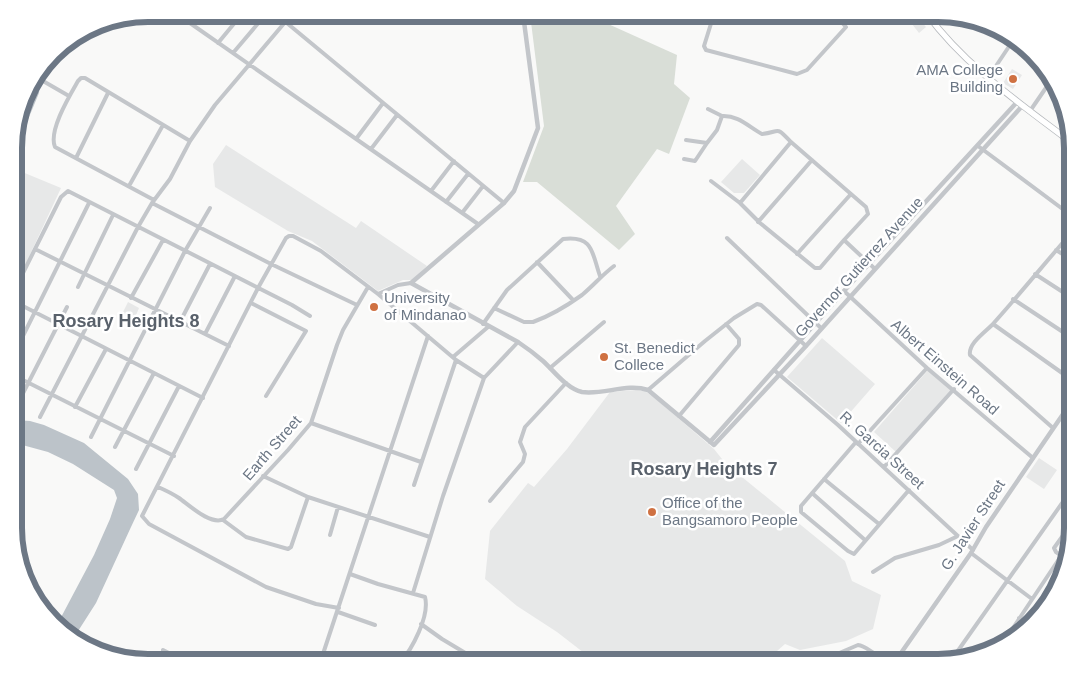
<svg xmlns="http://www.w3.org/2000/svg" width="1086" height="677" font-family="Arial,sans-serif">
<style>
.built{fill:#e7e8e8}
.green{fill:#d9ded7}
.water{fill:#bcc3c9}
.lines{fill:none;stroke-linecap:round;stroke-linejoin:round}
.primary-casing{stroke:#b5b8bc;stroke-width:7}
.minor{stroke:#c3c6ca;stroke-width:4}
.tertiary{stroke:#c3c6ca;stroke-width:4.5}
.primary{stroke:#fff;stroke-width:5.5}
.poi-dot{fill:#cf7142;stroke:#fff;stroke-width:2}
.labels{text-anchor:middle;stroke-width:5;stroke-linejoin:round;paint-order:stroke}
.poi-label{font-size:15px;fill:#6c7785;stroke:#fff;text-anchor:start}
.street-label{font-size:15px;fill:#6c7785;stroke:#fff}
.quarter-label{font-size:18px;font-weight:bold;fill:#59616b;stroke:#fff}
.rim{fill:none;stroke:#6c7785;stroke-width:6}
</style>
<rect width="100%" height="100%" fill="#f9f9f8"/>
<path class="built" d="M904,14H915L926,27L919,33Z
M1012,69L1022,75L1013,89L1003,83Z
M226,145L356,228L361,221L427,266L412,280H403L378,291L312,241L288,231L215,187L213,164Z
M742,159L760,175L744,193H734L721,182Z
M15,169L61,188L15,287Z
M128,302L139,308L134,320L122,314Z
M822,338L875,384L841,423L787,377Z
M929,369L951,390L896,452L874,432Z
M636,390L645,391L656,399L714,449L726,464L845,561L852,581L881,595L873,629L846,641L800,650L785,644L777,651L767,663H597L557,632L517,606L485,579L490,531L528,483L534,487L567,449L610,392Z
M1039,458L1057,470L1044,489L1026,477Z"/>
<path class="green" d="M530,14H586L677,55L674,84L690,98L669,154L657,149L616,206L635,234L619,250L537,182H523L544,126Z"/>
<path class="water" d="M41,72L39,93L15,151V132L28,89Z
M15,420L30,421L44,425L84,443L128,479L138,494L139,510L131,527L96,603L73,639L58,623L94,555L110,519L117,498L114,490L73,464L48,452L15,443Z"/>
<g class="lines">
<defs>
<path id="primary" d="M927,14C965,66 1021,104 1072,143"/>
</defs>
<use href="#primary" class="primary-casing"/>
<path class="minor" d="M177,14L478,224
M276,14L504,203
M714,14L704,46L706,50L797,74L807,70L846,27L834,14
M218,43L242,14
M233,53L266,14
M988,78L1014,39
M43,81L69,96
M708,109L722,116
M1030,111L1052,79
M356,139L383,103
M686,140L707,143L717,130L722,116C738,115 749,127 762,134C781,132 775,125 791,142L866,207L868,214L844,240L874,268
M791,142L740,203L760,223L815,268H820L844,240
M978,146L1072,216
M371,149L397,115
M76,158L108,93
M684,159L695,161L707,143
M711,181L740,203
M129,186L163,125
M431,191L454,161
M154,200L55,147C48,131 70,95 78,81L81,78H85L190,141
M446,202L468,174
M152,203L271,264L357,305
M462,213L483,186
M758,222L812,160
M727,238L821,328
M35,249L229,346
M1056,250L1072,260
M797,254L851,194
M537,262L573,300
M1035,274L1072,298
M78,287L113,215
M15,289L61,197L68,191L292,305L310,316
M844,291L927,368L1033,458
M378,294L398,285L411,283
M131,298L163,240
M1013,299L1072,338
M15,302L203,398
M251,303L306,331L266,396
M494,308L524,322H533C550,316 568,305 582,295C594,285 602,275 614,266
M180,322L210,264
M483,324L507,290L563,239C594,235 592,254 600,276
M993,324L1072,380
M205,334L235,276
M15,352L89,203
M453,357L488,327
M550,368L604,322
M774,370L838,425L973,550
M15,376L174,456
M648,390L705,341L734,318L757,304L761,305L806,346
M17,405L67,307
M75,407L106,349
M679,416L739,345V339L726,324
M1063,416L1072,422
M40,417L138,227L152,203L170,179L190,141L215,105L292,14
M311,423L421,462
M1053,428L970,355C968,344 984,333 992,325C1019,295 1045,263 1072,232
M91,437L185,251L210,208
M856,442L801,506V512L848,551L854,554L909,490
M858,444L927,368
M115,447L154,373
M884,467L954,389
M136,469L179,386
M263,476L308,497L430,537
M824,479L879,524
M414,485L456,360
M158,487C165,490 173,494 179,498C189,505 211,526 224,519L288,450L311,423L337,345L343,330L368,287
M812,493L865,540
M490,501L523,462L525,454L520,442L525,427L566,383
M223,520L246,537L288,549L291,547L308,497
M330,535L338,507
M971,553L1032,599
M1065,558L1056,552L1054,548L1072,523
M873,572L895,558L939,545L958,536
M350,574L378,584L425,597C430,616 412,649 400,663
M413,593L443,496L484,378L518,342
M339,608L316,604L266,587L149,524L142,516L258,288L286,238L289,236H293L321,251L378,294L456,360L484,378
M338,612L375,625
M1019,618L1027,624
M421,624L442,639L482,663
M1001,646L1061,556
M163,650L188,663
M406,655L417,663
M950,662L1072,489
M249,663C257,651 266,658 277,663
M320,663L428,336
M816,663L858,645C868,646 875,658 886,656"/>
<path class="tertiary" d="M523,14L538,128L514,191L504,203L411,283L518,342C527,348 535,354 543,361C554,371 567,389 582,392C604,395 627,383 648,390L714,445L806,346L1023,105
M710,442L844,291L1018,101
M894,663L971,553L986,527L1072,401"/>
<use href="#primary" class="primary"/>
</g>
<g class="poi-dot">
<circle cx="1013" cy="79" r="5"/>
<circle cx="374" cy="307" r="5"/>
<circle cx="604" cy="357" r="5"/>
<circle cx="652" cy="512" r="5"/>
</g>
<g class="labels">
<g class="poi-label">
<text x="1003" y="75" text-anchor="end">AMA College<tspan x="1003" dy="17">Building</tspan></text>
<text x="384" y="303">University<tspan x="384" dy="17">of Mindanao</tspan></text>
<text x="614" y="353">St. Benedict<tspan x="614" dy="17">Collece</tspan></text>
<text x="662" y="508">Office of the<tspan x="662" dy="17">Bangsamoro People</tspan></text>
</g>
<g class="street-label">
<text transform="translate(859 267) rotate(-48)" y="5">Governor Gutierrez Avenue</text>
<text transform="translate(945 367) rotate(41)" y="5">Albert Einstein Road</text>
<text transform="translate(272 448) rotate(-49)" y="5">Earth Street</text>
<text transform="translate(882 450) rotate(42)" y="5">R. Garcia Street</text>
<text transform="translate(973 525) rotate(-57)" y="5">G. Javier Street</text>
</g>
<g class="quarter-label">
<text x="126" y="327">Rosary Heights 8</text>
<text x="704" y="475">Rosary Heights 7</text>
</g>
</g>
<path d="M0 0H1086V677H0ZM148 22H938A126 126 0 0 1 1064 148V528A126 126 0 0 1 938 654H148A126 126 0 0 1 22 528V148A126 126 0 0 1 148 22Z" fill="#fff" fill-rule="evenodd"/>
<path class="rim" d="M148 22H938A126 126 0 0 1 1064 148V528A126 126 0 0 1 938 654H148A126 126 0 0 1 22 528V148A126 126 0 0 1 148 22Z"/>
</svg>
